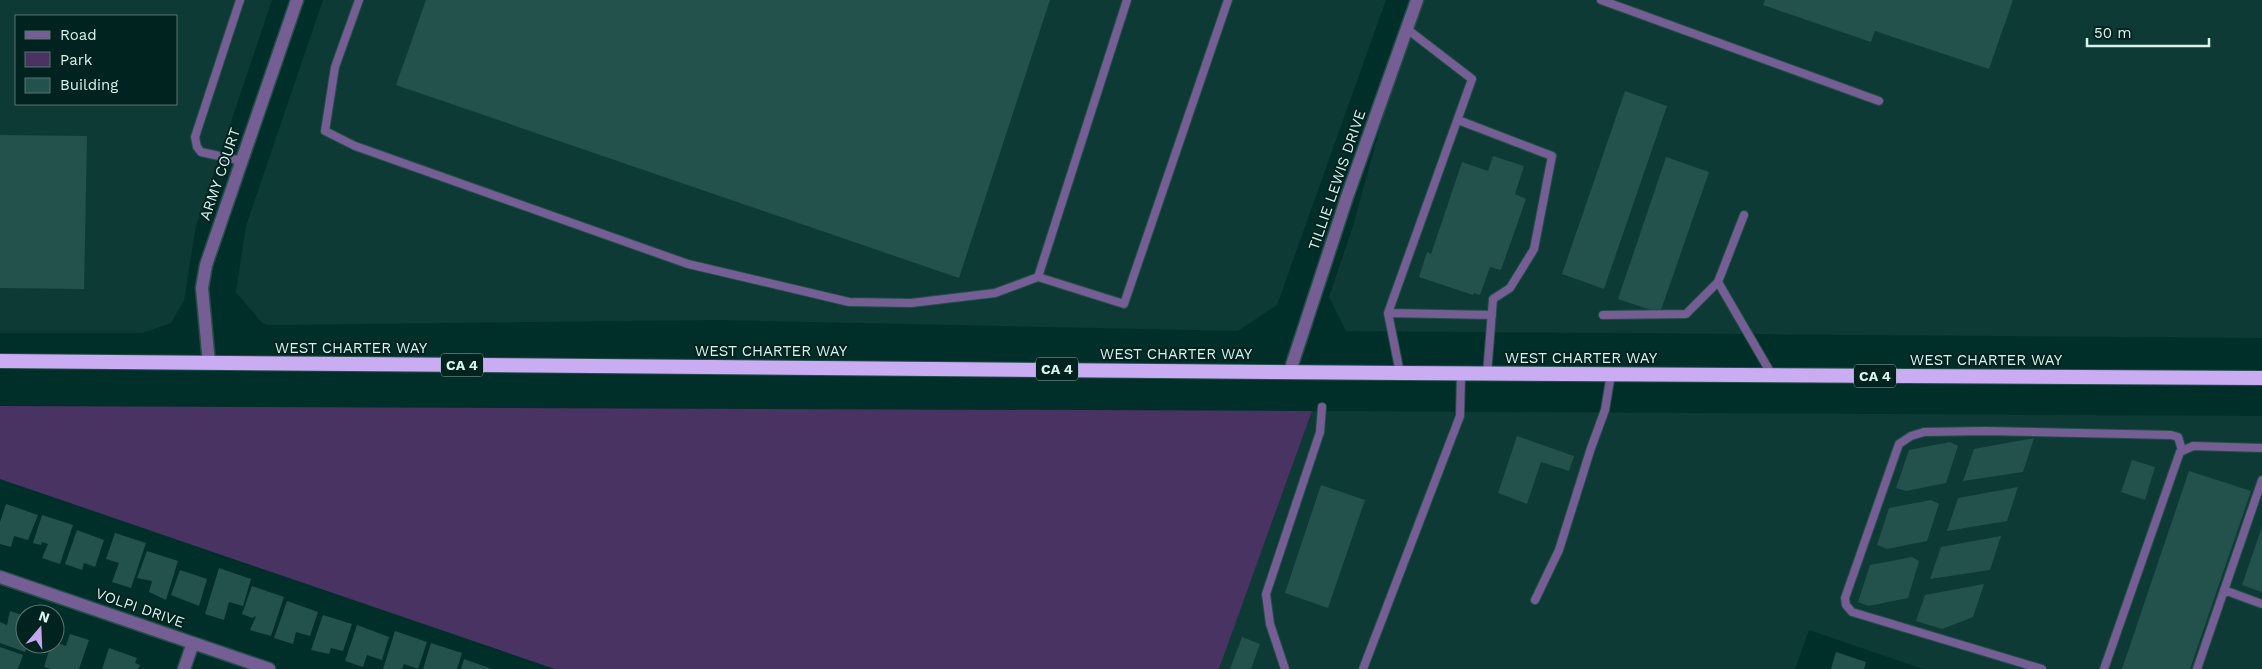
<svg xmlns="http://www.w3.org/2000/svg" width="2262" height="669" font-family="'Work Sans',sans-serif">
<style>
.built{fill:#0e3a35;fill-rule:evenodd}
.green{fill:#493363}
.building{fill:#23514b}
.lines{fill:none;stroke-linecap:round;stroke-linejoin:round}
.service-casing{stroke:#234e49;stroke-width:10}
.minor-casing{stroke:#234e49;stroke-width:15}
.trunk-casing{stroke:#234e49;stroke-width:16}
.service{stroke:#755e93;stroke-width:8}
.minor{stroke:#755e93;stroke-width:12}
.trunk{stroke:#caacf2;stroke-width:14}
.labels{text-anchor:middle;stroke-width:4;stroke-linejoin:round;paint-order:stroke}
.shield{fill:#01231f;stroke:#99b3ae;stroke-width:1}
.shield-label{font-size:14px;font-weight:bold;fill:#daf1ec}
.street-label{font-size:15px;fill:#daf1ec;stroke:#01231f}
</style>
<rect width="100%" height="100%" fill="#002f2a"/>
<path class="built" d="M0,0H272L196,226L184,300L171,323L142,333H0ZM16,16H176V104H16Z
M323,0H1386L1277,305L1238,331L718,320L269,325L262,323L236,292L246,226Z
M1418,0H2262V338L1346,331L1329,297L1353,226L1407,29Z
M1312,411L2262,416V669H1923L1809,630L1795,669H1219Z"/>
<path class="green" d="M0,406L1312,411L1219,669H555L0,479Z"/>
<path class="building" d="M426,0H1050L959,278L396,85Z
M1765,0H2013L1989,69L1875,31L1871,42L1763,5Z
M1625,91L1667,106L1604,289L1562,274Z
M0,135L87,136L84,289L0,288Z
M1493,156L1524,166L1515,194L1526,199L1501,270L1490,267L1480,295L1474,293L1473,295L1419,277L1427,252L1431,254L1462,162L1488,171Z
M1666,157L1709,172L1660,313L1618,299Z
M1517,436L1574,456L1569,471L1541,462L1527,504L1498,493Z
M2034,438L2023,472L1963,481L1974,449Z
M1950,442L1958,446L1946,483L1906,491L1896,488L1909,450Z
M2132,460L2155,467L2145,500L2121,492Z
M2189,471L2251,491L2190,669H2122Z
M1321,485L1365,500L1328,608L1285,593Z
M2018,487L2007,521L1947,531L1958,498Z
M1931,500L1939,504L1927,541L1887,549L1877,545L1889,508Z
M6,504L38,515L28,540L14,536L11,547L0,544V522Z
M42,515L73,525L60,564L42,558L48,544L42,542L41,545L33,543Z
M2262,527V592L2242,585Z
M77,530L104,540L95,567L84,563L82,570L65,564Z
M115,533L146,543L131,588L112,582L119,563L106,559Z
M2001,536L1990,570L1930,579L1941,547Z
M147,551L178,561L166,600L149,592L152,581L137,578Z
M1912,557L1919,561L1908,598L1868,606L1858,602L1870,565Z
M219,568L251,579L243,606L229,602L224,620L205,614Z
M180,570L207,579L199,606L171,595Z
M1984,584L1973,617L1942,629L1916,621L1925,595Z
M252,586L284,597L271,636L250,630L256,616L252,618L242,614Z
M287,601L318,612L310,636L296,632L293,644L274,638Z
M10,611L25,616V644H28L25,652L0,643V622L7,625Z
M323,615L352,624L343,651L331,648L329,654L311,650Z
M357,625L389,637L382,660L367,655L363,667L345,661Z
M395,631L427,642L418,669L404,664L402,669H383Z
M70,634L89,640L79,669H51L44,667L51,644H55V642L66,646Z
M1242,637L1260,644L1251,669H1230Z
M431,643L462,653L457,669H423Z
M0,647L23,655L18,669H0Z
M109,648L137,658L135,663L140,665L138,669H102Z
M1836,652L1866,662L1864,669H1831Z
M464,659L492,669H461Z"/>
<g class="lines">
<defs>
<path id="service" d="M240,0L195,137L197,147L201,152L242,161
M359,0L335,67L325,131L355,146L688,264L849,302L911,303L995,293L1038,277
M1127,0L1038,277L1124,304L1228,0
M1601,0L1879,101
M1458,120L1552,156L1534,249L1510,288L1493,299L1487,374
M1744,215L1718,282L1772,375
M1388,313L1492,315
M1603,315L1686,314L1718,282
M1400,373L1388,313L1472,79L1407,29
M2224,590L2262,604
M1535,600L1559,550L1591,448L1605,410L1611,374
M1285,669L1270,624L1266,594L1320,432L1322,407
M1363,669L1460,416L1461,373
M2042,669L1852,612L1846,605L1845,598L1899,444L1911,436L1924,432L1986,431L2171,435L2178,437L2182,450
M2104,669L2180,452L2193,446L2262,448
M2197,669L2262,480"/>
<path id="minor" d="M209,363L202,288L206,265L297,0
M1290,371L1347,197L1417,0
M0,577L269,669
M184,669L193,643"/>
<path id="trunk" d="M0,361L1400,373L2262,378"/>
</defs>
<use href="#service" class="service-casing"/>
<use href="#minor" class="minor-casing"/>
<use href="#trunk" class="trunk-casing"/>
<use href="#service" class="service"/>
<use href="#minor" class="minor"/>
<use href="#trunk" class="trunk"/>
</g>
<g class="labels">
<g class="shield">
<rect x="441" y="353.5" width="42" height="23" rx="4"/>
<rect x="1036" y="357.5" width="42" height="23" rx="4"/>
<rect x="1854" y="364.5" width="42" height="23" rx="4"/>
</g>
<g class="shield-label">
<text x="462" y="370">CA 4</text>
<text x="1057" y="374">CA 4</text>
<text x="1875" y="381">CA 4</text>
</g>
<g class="street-label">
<text transform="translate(220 174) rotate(-71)" y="5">ARMY COURT</text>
<text transform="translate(1337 180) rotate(-71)" y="5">TILLIE LEWIS DRIVE</text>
<text x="351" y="353">WEST CHARTER WAY</text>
<text x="771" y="356">WEST CHARTER WAY</text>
<text x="1176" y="359">WEST CHARTER WAY</text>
<text x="1581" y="363">WEST CHARTER WAY</text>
<text x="1986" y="365">WEST CHARTER WAY</text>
<text transform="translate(140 608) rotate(19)" y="5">VOLPI DRIVE</text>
</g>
</g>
<rect x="15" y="15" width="162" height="90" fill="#01231f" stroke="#587571"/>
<rect x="25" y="31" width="25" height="8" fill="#755e93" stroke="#587571"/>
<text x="60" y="40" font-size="15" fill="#daf1ec">Road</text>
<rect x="25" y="52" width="25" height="15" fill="#493363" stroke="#587571"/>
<text x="60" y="65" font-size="15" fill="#daf1ec">Park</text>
<rect x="25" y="78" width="25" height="15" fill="#23514b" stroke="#587571"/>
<text x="60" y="90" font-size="15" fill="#daf1ec">Building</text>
<g transform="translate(40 629) rotate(19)"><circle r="24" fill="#01231f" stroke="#587571"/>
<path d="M0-4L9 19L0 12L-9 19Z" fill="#c6a6f0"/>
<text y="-8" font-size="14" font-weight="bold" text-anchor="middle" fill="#daf1ec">N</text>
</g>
<path d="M2087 38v8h122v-8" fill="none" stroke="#daf1ec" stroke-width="2.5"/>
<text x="2094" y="38" font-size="15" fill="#daf1ec" stroke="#01231f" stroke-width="4" paint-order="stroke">50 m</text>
</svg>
